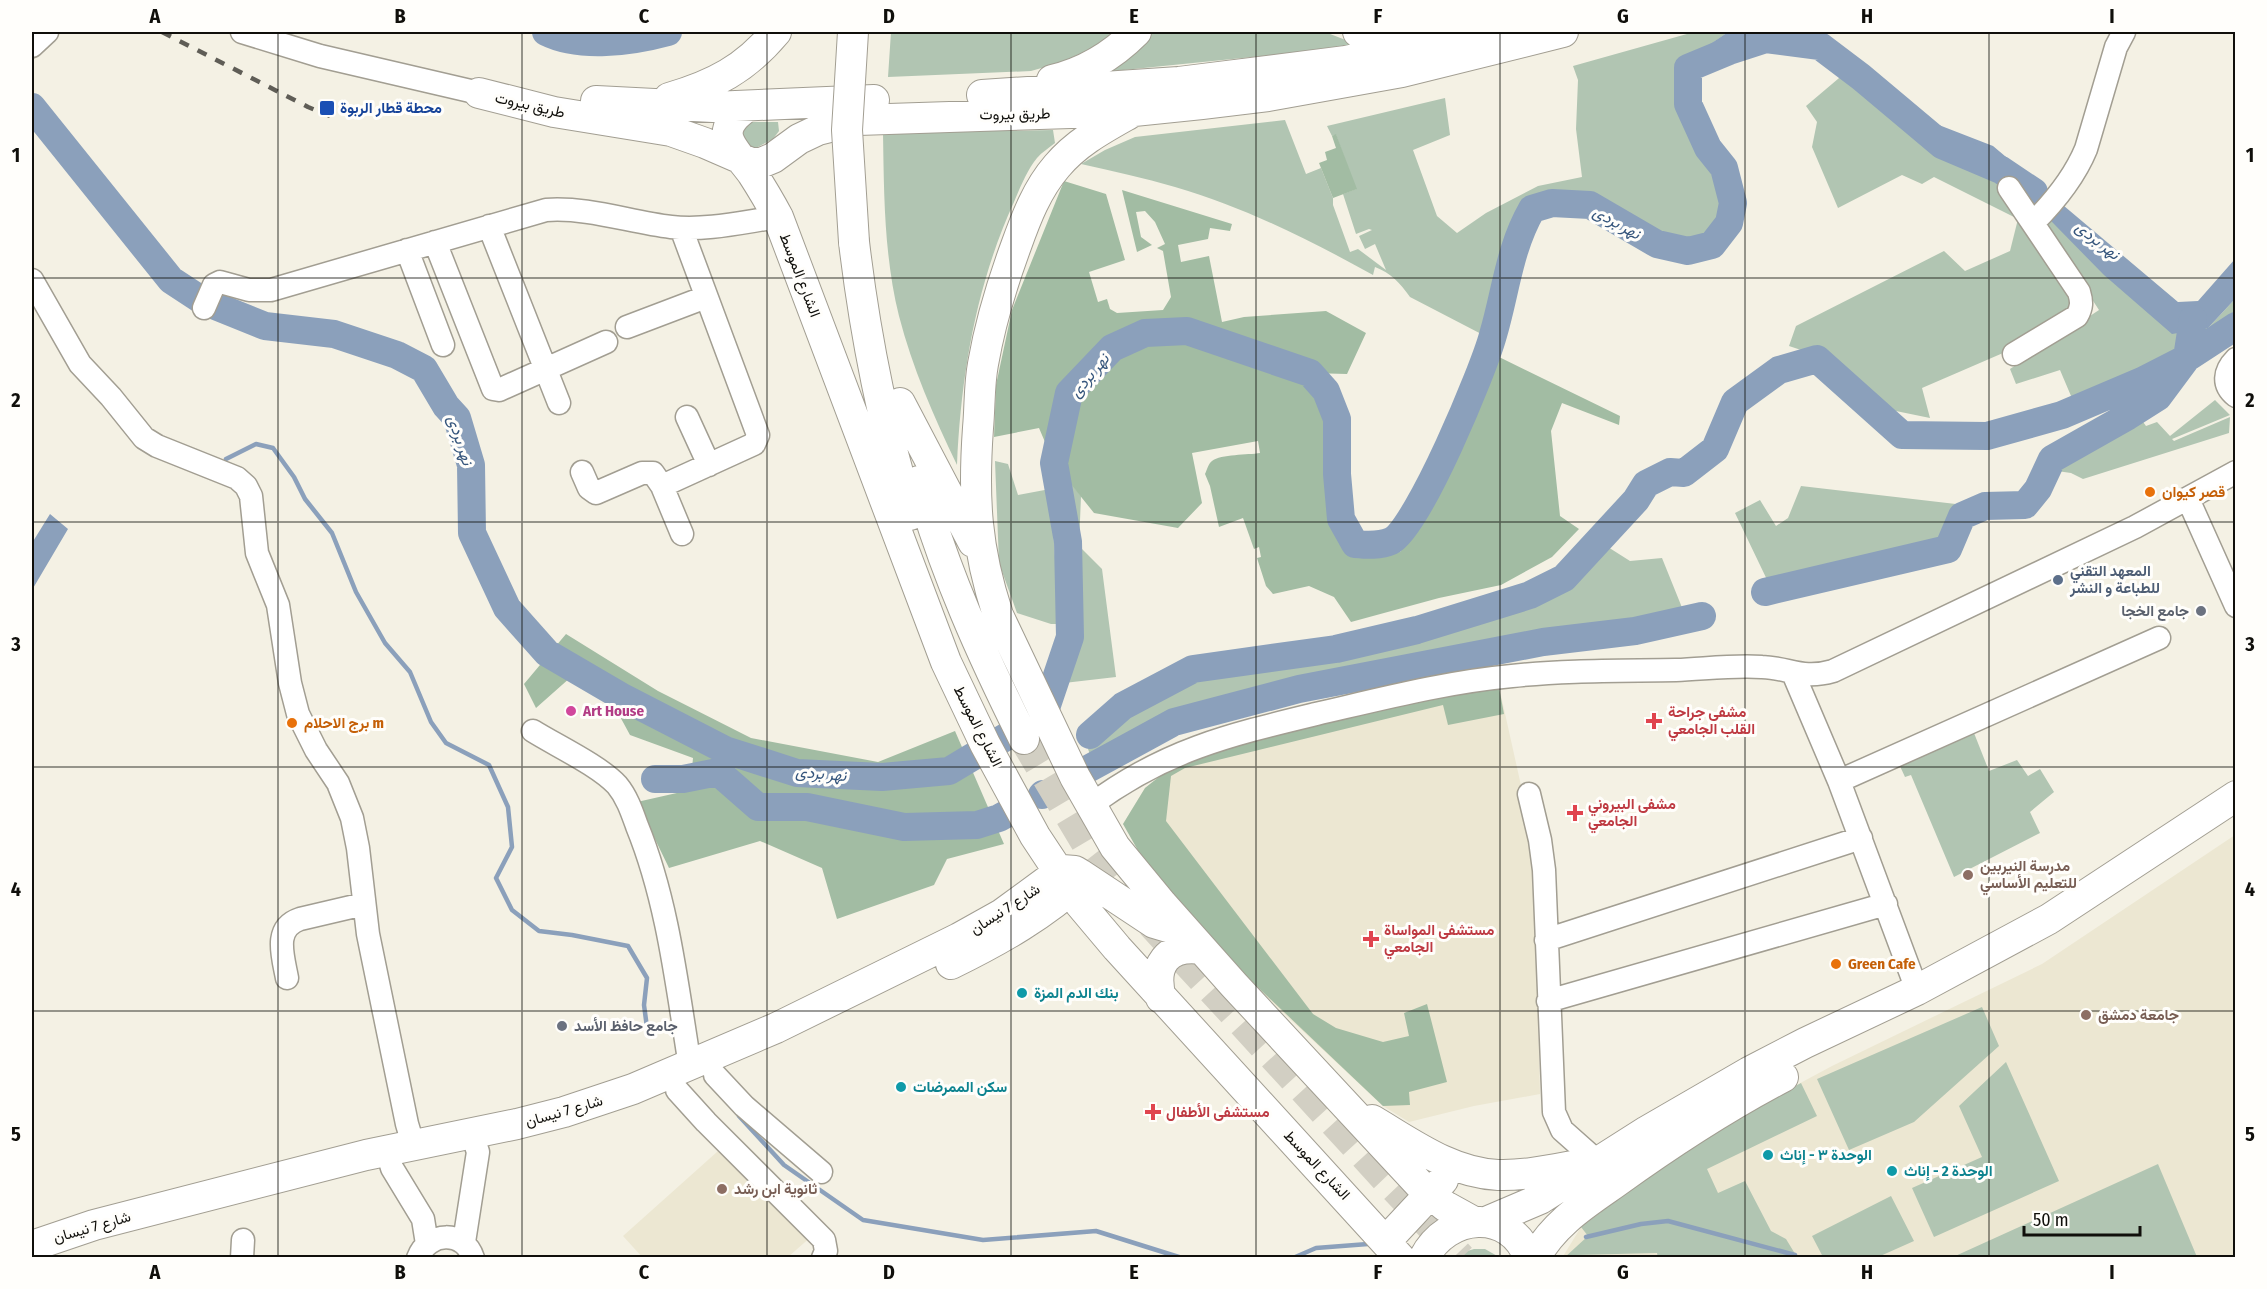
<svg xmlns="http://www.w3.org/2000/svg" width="2267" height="1289" font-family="'Fira Sans Condensed',Vazirmatn,sans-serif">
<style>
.built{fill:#ece7d2}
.green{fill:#b1c5b2}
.forest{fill:#a2bca3}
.water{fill:#8ba0bb}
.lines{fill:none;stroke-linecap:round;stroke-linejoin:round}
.stream{stroke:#8ba0bb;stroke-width:4.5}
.river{stroke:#8ba0bb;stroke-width:28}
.major-tunnel{stroke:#d2cfc3;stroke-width:30;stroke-dasharray:30 15;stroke-linecap:butt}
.minor-casing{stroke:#a29e92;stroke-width:25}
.major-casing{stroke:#a29e92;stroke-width:32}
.minor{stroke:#fff;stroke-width:22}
.major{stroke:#fff;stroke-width:30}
.rail{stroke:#5f5d56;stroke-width:4.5;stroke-dasharray:10 10;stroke-linecap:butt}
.major-bridge-casing{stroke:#a29e92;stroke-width:32;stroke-linecap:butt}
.major-bridge{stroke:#fff;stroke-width:30}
.grid{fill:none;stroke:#100f0b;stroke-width:1.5;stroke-opacity:0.55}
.transit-dot{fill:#1a4fb4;stroke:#fffefb;stroke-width:2}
.food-dot{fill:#e8710a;stroke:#fffefb;stroke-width:2}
.service-dot{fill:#5c6f8a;stroke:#fffefb;stroke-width:2}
.worship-dot{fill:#6b7280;stroke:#fffefb;stroke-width:2}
.hotel-dot{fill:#d1479c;stroke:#fffefb;stroke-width:2}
.health-dot{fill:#e0444e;stroke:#fffefb;stroke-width:2}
.education-dot{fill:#8d6e63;stroke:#fffefb;stroke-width:2}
.culture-dot{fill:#0f9aa8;stroke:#fffefb;stroke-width:2}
.labels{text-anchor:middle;stroke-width:6;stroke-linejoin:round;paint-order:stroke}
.street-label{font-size:15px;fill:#100f0b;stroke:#fffefb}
.transit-label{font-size:15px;font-weight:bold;fill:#164399;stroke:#fffefb;text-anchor:start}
.food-label{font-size:15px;font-weight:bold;fill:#c56008;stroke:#fffefb;text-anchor:start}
.service-label{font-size:15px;font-weight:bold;fill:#4e5e75;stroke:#fffefb;text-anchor:start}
.worship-label{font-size:15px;font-weight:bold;fill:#5b616d;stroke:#fffefb;text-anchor:end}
.hotel-label{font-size:15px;font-weight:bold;fill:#b23c85;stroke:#fffefb;text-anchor:start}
.health-label{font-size:15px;font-weight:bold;fill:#be3a42;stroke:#fffefb;text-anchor:start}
.education-label{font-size:15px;font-weight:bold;fill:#785e54;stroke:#fffefb;text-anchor:start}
.culture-label{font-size:15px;font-weight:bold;fill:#0d838f;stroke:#fffefb;text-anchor:start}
.water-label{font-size:16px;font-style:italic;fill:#35557c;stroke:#fffefb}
.neatline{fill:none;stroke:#100f0b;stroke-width:2}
.grid-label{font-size:20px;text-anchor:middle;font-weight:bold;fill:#100f0b}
</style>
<rect width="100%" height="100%" fill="#f4f1e4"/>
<path class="built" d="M1498,682L1524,799L1534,861L1540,1094L1474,1106L1409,1122L1383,1106L1246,978L1123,824L1145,788L1184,757Z
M2235,835V1257L1562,1258L1581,1227L1703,1135L1832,1066L2042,964Z
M727,1143L812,1236L788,1257L643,1258L623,1236Z"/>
<path class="green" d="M891,32H1121L1105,43L1059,63L1031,71L888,77Z
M1149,32H1325L1361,46L1104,72Z
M1694,32H1728L1687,61L1688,104L1708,148L1724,168L1733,203L1729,223L1712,245L1688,251L1657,244L1590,205L1588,200L1531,204L1516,211L1515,230L1489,338L1410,297C1400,283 1391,273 1375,267L1373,275C1310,240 1244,207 1175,187C1144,178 1112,171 1081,164L1105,150L1135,137L1285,120L1306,174L1321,168L1333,198V205L1350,252L1358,249L1386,270L1375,244L1365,249L1359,236L1372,230L1369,229L1356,234L1343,194L1356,189L1336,135L1332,136L1327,126L1445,98L1450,135L1413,150L1437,216L1457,233L1486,213L1538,186L1582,177L1576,129L1578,80L1573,66Z
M1845,73L1940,150L2007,182L2074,294L2067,319L2003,353L1922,388L1930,418L1891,410L1819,356L1789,346L1796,326L1944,251L1965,271L2010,251L2018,219L1934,177L1922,184L1902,175L1838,208L1812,147L1817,122L1806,106Z
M748,122H778L779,131L773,139L752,150L742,147L741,129Z
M1053,130L1055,143C1049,148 1042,152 1037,158C1027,170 1020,188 1014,202C976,285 961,375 957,465C934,417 912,367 899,316C884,256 884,193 883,133Z
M2031,206L2208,328L2235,299V317C2191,351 2127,382 2074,403L2060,370L2016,384L2010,369L2099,310Z
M2215,400L2230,415L2172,439L2174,441L2230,417L2229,433L2083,479L2071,473L2050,470L2056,461L2134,419H2141L2146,426L2157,422L2170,436Z
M995,461L1008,464L1018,495L1050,489L1060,624H1051L1017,613L999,563Z
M1068,480L1081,496L1079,546L1102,569L1116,677L1064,683C1068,669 1075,653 1076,638C1080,586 1068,532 1068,480Z
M1801,486L1973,506L1958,514L1945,546L1771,588L1735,513L1760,500L1776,526L1788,518Z
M1600,542L1630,561L1662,558L1685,615L1541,635L1300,681L1171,718L1091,757L1088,749L1124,706L1195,672L1329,652L1528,599L1570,576Z
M1974,733L1989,771L2017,760L2028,776L2040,769L2054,792L2030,812L2040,833L1954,877L1911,775L1905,777L1899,764Z
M1982,1007L1999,1046L1914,1122L1849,1150L1817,1079Z
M2006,1062L2059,1181L1934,1237L1912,1188L1982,1157L1959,1106Z
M1801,1083L1817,1116L1707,1169L1718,1193L1745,1181L1771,1231L1786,1239L1797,1257L1658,1258L1657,1253L1576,1255L1575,1257L1564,1258L1588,1236L1581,1227L1703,1135Z
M2158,1164L2197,1257H1953Z
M1891,1196L1914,1241L1878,1257H1823L1812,1236Z
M1474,1249H1485L1499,1257H1456L1464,1252Z"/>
<path class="forest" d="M1336,134L1357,189L1333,198L1319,163L1327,160L1325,152L1336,148L1332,136Z
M1064,181L1106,194L1125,260L1089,272L1098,302L1107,299L1110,309L1117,313L1163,310L1171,297L1163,251L1157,248L1165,244L1155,222L1145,211L1136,212L1141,237L1152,245L1137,252L1122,190L1232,224L1230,231L1210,228L1208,239L1178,245L1181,262L1209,256L1222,322L1244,317L1326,311L1366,333L1347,374L1310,373L1308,376C1320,390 1329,401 1332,420C1340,460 1315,531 1363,553C1373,557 1390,553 1400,552L1423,519L1497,356L1620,416L1619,425L1562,403L1551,431L1560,516L1579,529L1552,557L1501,585L1439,598L1351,622L1334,597L1309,586L1273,594L1266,586L1257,558L1261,557L1259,547L1254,549L1243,518L1219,527L1210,486L1205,474C1207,470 1208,464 1212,461C1221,454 1248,455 1260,453L1258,441L1192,453L1202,503L1178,528L1094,513L1054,463L1039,428L994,437L996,385L1012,310Z
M566,634L658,691L751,738L878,762L955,731L1004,844L947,859L934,885L837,919L822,868L760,841L669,868L637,802L690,790L693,758L630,735L611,700L571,677L536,708L524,684Z
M1498,682L1504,714L1448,725L1443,705L1185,768L1171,776L1166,821L1313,1014L1336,1028L1383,1042L1409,1036L1404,1013L1427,1004L1447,1082L1409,1092L1410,1105L1383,1106L1166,900L1123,824L1145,788L1184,757Z"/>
<path class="water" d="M1728,32H1806L1842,46L1926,120L1993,146L2178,302L2198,301L2235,259V299L2208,328L2172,334L2104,275L2001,170L1942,145L1861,77L1820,46L1766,39L1729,51L1688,68V104L1687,60Z
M50,514L68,529L32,590V543Z"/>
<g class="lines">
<path class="stream" d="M226,459L256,444L273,448L294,477L305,499L332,533L356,592L385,643L410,672L431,722L446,743L489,765L508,807L512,847L496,878L512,910L539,931L572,935L628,946L647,978L644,1005L648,1035
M739,1116L784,1165L863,1220L983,1240L1096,1231L1182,1258
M1586,1237L1641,1224L1668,1221L1795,1255
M1293,1258L1316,1248L1368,1244"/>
<path class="river" d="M546,32C580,49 631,42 668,32
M32,107L171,280L203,301L265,326L334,334L397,355L424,369L446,406L457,418L471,465L472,533L507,608L547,653L624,698L725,750L797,773L882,777L949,771L1044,714L1070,637L1068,542L1054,463L1069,393L1112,348L1145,333L1187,331L1310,373L1326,391L1337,419V474L1341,519L1355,544C1367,545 1380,546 1391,541C1418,528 1484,369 1493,335C1506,291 1509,249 1532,209L1552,203L1590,205L1657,244L1688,251L1712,245L1729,223L1733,203L1724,168L1708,148L1688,104V68L1729,51L1766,39L1820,46L1861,77L1942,145L2001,170L2034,192
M1765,592L1948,549L1962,516L1985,506L2025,505L2038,489L2052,459L2128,416L2158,397L2187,358L2193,319
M1090,735L1123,706L1193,669L1336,649L1417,630L1530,595L1564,578L1636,500L1646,484L1670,472L1684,473L1715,449L1735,402L1779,370L1817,359L1902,435L1987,436L2062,415L2142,381L2187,358L2236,326
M1086,770L1174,722L1299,689L1543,642L1635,631L1702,616
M655,779H683L718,772L758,807H807L904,827L977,825L999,818L1017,808
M1042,795L1043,794"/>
<path class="major-tunnel" d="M1024,739L1086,843L1136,907L1384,1177L1461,1258"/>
<defs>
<path id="minor" d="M242,32L320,56L479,93
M32,46L47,32
M2009,188L2079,292C2082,302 2082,307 2077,316L2014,354
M2033,223C2055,201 2074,178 2086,149L2116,47L2124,32
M489,226L559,403
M435,242L493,389L499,390L606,342
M407,250L443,345
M32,280L80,364L111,397L144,438L157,446L237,478L246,486L251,496L257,553L278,605L290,683L298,714L316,750L338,783L352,818L358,848L368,934L407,1124L413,1144
M204,308L214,285L220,282L249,290H271L546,210C589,207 629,222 671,227C706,231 743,222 778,217
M627,327L706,297
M2236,359C2224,371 2222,385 2236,396
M687,417L709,465
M582,472L589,488L596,493L642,473H653L662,486L682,534
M662,486L754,444L758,435L681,228
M2188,499L2236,606
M1793,673L1839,781L1917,990
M533,731C557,746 598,765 617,785C627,797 632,812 637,826C668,902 677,986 690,1066
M1839,781L2159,638
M1529,794L1540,840L1544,870L1554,1112L1562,1130L1598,1162
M1091,805C1165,750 1229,735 1316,714C1381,699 1446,682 1512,676C1566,670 1621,671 1676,670C1704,669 1733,665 1762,667C1790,668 1802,680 1833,671L2135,527L2236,472
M1546,940L1861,838
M287,978C283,956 273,928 300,919L364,904
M1548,1001L1886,904
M715,1075L744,1106L821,1172
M677,1090L706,1122L824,1240L826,1251L823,1258
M387,1151L392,1168L423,1219L427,1244
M464,1242L478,1152L472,1134
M242,1258L243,1240
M418,1258C428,1231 464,1230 473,1258"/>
<path id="major" d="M1358,32L1366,35L1406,41
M1052,80C1086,72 1112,56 1136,32
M479,93L554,112L671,131L705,143L751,163H761L773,158L799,139L818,130L858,120L1134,111L1202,104L1268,96L1402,72L1563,32
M982,95L1179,82L1346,61L1479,32
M669,98C714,85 745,69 776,32
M596,101L713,107L874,100
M748,106C711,132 732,146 752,173C761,187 770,202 778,217L946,662L985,744L1035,836L1080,904L1117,948L1400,1258
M1134,111C1106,127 1078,141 1057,166C1037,189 1026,218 1016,246C1002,284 990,324 983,364C979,385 980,407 978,428C973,498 976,548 998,615L1075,777L1115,847L1162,904L1234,985L1421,1186L1445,1206L1474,1222
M854,242C865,335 883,425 910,515
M900,403L973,542
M919,481C944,571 982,655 1024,739
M951,964C1000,940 1044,915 1084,878
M1161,998C1152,965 1167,944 1202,949
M1372,1120C1411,1143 1451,1173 1498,1175C1528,1176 1559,1168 1589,1163
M1486,1222L1540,1199L1647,1131L1749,1072L1805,1043L1917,990L2049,919L2236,796
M1386,1241L1443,1180
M32,1246L94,1225L366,1155L517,1124L564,1112L633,1089L776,1028L959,938L1002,914L1062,870L1075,871L1080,874L1154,923L1184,932
M1424,1258C1447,1213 1510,1207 1529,1258
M1535,1258C1553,1224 1585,1204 1615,1183C1669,1144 1724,1108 1783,1077"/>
</defs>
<use href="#minor" class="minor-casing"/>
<use href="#major" class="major-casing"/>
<use href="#minor" class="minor"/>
<use href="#major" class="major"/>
<path class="rail" d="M162,32L308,107L330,116"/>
<defs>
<path id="major-bridge" d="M853,32L847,130L854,242"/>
</defs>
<use href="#major-bridge" class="major-bridge-casing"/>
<use href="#major-bridge" class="major-bridge"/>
</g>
<path class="grid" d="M278,32V1258M522,32V1258M767,32V1258M1011,32V1258M1256,32V1258M1500,32V1258M1745,32V1258M1989,32V1258M32,278H2236M32,522H2236M32,767H2236M32,1011H2236"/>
<rect class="transit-dot" x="319" y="100" width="16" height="16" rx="3"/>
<g class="food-dot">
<circle cx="2150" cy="492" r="6"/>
<circle cx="292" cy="723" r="6"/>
<circle cx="1836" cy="964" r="6"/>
</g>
<circle class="service-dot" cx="2058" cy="580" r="6"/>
<g class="worship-dot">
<circle cx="2201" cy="611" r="6"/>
<circle cx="562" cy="1026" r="6"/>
</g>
<circle class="hotel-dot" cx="571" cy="711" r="6"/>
<g class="health-dot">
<path d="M1651 712h6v6h6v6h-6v6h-6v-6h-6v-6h6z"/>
<path d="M1572 804h6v6h6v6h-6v6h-6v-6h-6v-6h6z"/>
<path d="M1368 930h6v6h6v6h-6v6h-6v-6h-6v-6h6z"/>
<path d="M1150 1103h6v6h6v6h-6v6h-6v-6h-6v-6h6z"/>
</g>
<g class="education-dot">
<circle cx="1968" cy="875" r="6"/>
<circle cx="2086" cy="1015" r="6"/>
<circle cx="722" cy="1189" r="6"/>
</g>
<g class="culture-dot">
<circle cx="1022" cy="993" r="6"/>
<circle cx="901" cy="1087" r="6"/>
<circle cx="1768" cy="1155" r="6"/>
<circle cx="1892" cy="1171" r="6"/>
</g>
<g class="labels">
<g class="street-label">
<text transform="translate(530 105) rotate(13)" y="5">طريق بيروت</text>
<text transform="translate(1015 114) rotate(-1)" y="5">طريق بيروت</text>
<text transform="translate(800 275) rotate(69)" y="5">الشارع الموسط</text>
<text transform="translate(978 726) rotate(63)" y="5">الشارع الموسط</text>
<text transform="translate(1005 909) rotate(-33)" y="5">شارع 7 نيسان</text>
<text transform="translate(564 1111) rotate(-16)" y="5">شارع 7 نيسان</text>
<text transform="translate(1317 1165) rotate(47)" y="5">الشارع الموسط</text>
<text transform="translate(92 1227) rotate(-16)" y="5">شارع 7 نيسان</text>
</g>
<g class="transit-label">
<text x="340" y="113">محطة قطار الربوة</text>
</g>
<g class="food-label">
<text x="2162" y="497">قصر كيوان</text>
<text x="304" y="728">برج الاحلام m</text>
<text x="1848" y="969">Green Cafe</text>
</g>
<g class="service-label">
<text x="2070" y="576">المعهد التقني<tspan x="2070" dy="17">للطباعة و النشر</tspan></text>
</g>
<g class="worship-label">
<text x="2189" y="616">جامع الخجا</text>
<text x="574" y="1031" text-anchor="start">جامع حافظ الأسد</text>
</g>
<g class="hotel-label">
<text x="583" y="716">Art House</text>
</g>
<g class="health-label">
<text x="1668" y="717">مشفى جراحة<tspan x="1668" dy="17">القلب الجامعي</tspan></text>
<text x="1588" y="809">مشفى البيروني<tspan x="1588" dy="17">الجامعي</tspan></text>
<text x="1384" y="935">مستشفى المواساة<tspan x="1384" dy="17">الجامعي</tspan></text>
<text x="1166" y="1117">مستشفى الأطفال</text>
</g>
<g class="education-label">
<text x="1980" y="871">مدرسة النيربين<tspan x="1980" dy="17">للتعليم الأساسي</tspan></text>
<text x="2098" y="1020">جامعة دمشق</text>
<text x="734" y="1194">ثانوية ابن رشد</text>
</g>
<g class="culture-label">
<text x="1034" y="998">بنك الدم المزة</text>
<text x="913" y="1092">سكن الممرضات</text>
<text x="1780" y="1160">الوحدة ٣ - إناث</text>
<text x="1904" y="1176">الوحدة 2 - إناث</text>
</g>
<g class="water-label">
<text transform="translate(1617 222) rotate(29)" y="6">نهر بردى</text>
<text transform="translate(2098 240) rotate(38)" y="6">نهر بردى</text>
<text transform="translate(1089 375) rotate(-50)" y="6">نهر بردى</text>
<text transform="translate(461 440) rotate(72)" y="6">نهر بردى</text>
<text transform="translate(821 773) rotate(5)" y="6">نهر بردى</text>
</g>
</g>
<rect width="2267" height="1289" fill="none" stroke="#fffefb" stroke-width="66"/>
<path d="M2024 1226v9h116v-9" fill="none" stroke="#100f0b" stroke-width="3"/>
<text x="2033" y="1226" font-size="18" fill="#100f0b" stroke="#fffefb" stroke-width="4.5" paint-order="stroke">50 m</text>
<rect x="33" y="33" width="2201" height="1223" class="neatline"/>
<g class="grid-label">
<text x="155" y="23">A</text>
<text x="400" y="23">B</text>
<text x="644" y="23">C</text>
<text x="889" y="23">D</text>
<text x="1134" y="23">E</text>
<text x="1378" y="23">F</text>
<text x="1623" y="23">G</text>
<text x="1867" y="23">H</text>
<text x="2112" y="23">I</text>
<text x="16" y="162">1</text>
<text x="2250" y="162">1</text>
<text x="16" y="407">2</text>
<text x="2250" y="407">2</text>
<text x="16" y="651">3</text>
<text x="2250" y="651">3</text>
<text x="16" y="896">4</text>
<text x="2250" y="896">4</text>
<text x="16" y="1141">5</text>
<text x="2250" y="1141">5</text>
<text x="155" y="1279">A</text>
<text x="400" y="1279">B</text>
<text x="644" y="1279">C</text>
<text x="889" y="1279">D</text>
<text x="1134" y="1279">E</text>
<text x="1378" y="1279">F</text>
<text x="1623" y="1279">G</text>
<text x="1867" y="1279">H</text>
<text x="2112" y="1279">I</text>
</g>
</svg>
